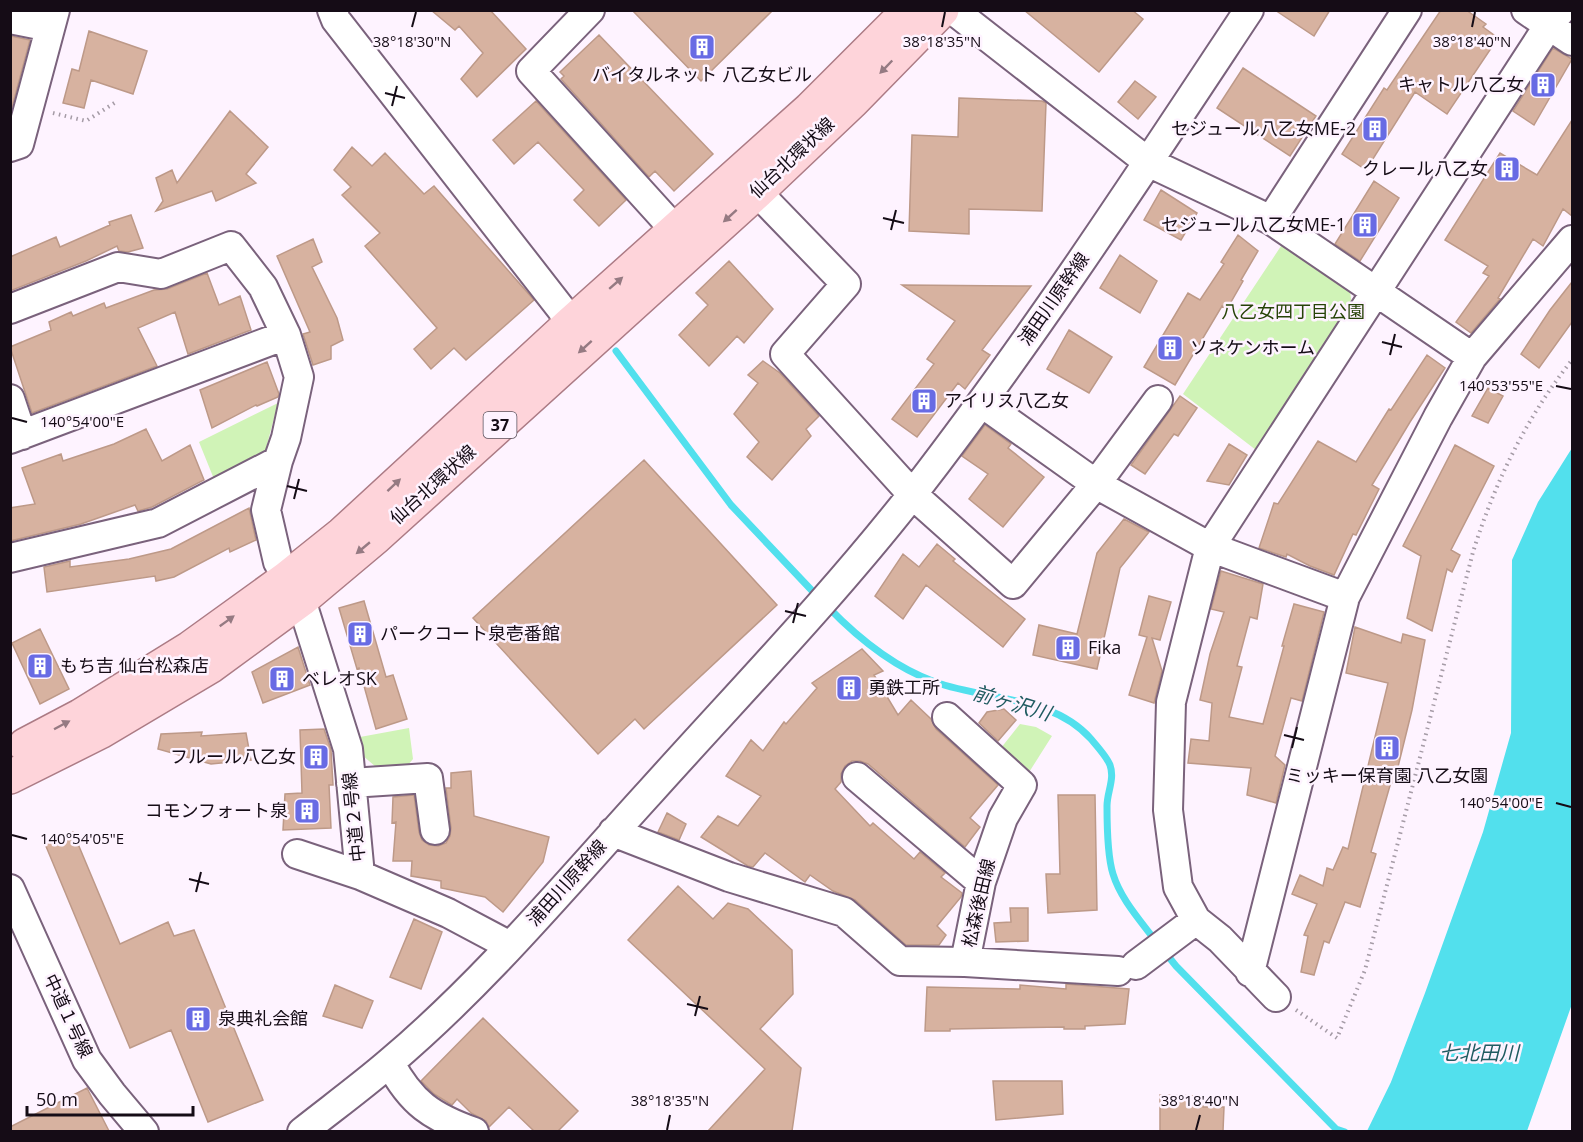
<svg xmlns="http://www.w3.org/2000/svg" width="1583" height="1142" font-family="'Open Sans','Noto Sans JP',sans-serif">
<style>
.green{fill:#d0f3b7}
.water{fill:#52e0ed}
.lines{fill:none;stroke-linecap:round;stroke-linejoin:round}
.stream{stroke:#52e0ed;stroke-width:7}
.building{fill:#d7b2a0;stroke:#bd9988;stroke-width:1.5}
.minor-casing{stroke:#7a627c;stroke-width:32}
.major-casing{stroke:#ac7b85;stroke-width:36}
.path{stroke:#a59ba6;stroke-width:4;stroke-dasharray:1.5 4.5;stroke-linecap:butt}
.minor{stroke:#fff;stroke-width:28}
.major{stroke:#fed4da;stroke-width:33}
.oneway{fill:#957a82}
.ticks{fill:none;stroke:#150c16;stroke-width:2}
.labels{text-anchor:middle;stroke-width:5;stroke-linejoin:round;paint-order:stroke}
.shield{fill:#fef3ff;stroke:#5b515c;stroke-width:1.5}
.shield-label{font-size:16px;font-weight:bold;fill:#150c16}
.poi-label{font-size:18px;fill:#150c16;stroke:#fef3ff;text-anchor:start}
.street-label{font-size:18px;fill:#150c16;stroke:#fef3ff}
.park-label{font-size:18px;fill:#264307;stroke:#fef3ff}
.water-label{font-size:20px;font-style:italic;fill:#205b61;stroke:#fef3ff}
.ticks-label{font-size:15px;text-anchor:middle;fill:#150c16;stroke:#fef3ff;stroke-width:5;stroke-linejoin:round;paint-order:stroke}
</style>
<rect width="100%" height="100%" fill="#fef3ff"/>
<path class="green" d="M1283,243L1349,283L1352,306L1256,450L1183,394Z
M278,403L264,456L216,484L199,442Z
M1020,724L1036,727L1052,736L1026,777L997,753Z
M409,728L413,759L408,765L376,767L362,755L360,737Z"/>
<path class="water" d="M1572,448V1004L1527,1131H1367L1391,1082L1425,993L1483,832L1511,733L1512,560L1538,502Z"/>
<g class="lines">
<path class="stream" d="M616,351L731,505L818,597
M828,607C858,638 893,667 935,682C987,701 1052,695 1091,739C1097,746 1107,757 1110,765C1115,779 1107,792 1107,806C1107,825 1107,855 1113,874C1121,900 1141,921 1157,943
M1164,951L1176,966L1336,1129L1345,1132"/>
</g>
<path class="building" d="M431,10H490L526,49L477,97L461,79L483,53L459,26L455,30Z
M632,10H773L701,81Z
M1024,10H1132L1143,19L1099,72Z
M1275,10H1330L1314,36Z
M1441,10H1466L1486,24L1483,27L1498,38L1447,114L1415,92L1366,170L1342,154L1384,88L1387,90Z
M89,31L147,51L133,94L91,80L84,108L63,103L72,69L79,71Z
M599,35L713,154L674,191L655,171L649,177L561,79L564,76L560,72Z
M11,36L30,40L11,111H10Z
M1553,48L1572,59L1534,125L1513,111Z
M1243,68L1316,116L1290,156L1217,108Z
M1135,81L1156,97L1138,119L1118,102Z
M959,98L1042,101L1046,103L1042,211L969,209V234L909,231L912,135L958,137Z
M536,101L626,200L599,226L574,200L584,190L538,142L514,164L493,140Z
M230,111L268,147L246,174L256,183L216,201L212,191L156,211L163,201L156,178L172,170L177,183Z
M1572,120V216L1563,209L1543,246L1533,239L1498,298L1500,299L1471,333L1456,322L1489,276L1483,273L1488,266L1445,240L1500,153L1537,175Z
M352,147L372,166L385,153L424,194L434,186L534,300L466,360L454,348L431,369L414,349L437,328L365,246L380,233L342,195L351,187L334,170Z
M1374,181L1399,198L1360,261L1335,244Z
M1161,190L1197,213L1181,240L1144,220Z
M131,215L143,248L128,252L119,251L117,246L86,261L10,291V257L56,237L60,247L110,225L109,222Z
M1238,235L1258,251L1241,280L1243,281L1227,309L1222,306L1175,385L1144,367L1188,293L1200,300L1224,264L1221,262Z
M313,239L322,262L312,267L337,318L343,340L331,346V359L313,365L303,334L310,332L277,256Z
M1120,255L1157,281L1140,313L1100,288Z
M729,261L773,309L744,343L737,336L709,366L679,335L708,305L696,293Z
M207,273L219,305L240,296L251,330L188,354L175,312L138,328L157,366L32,413L10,347L51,330L49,322L71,312L73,316L104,303L106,308L154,290L167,289Z
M1572,282V322L1539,368L1521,354L1550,310Z
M902,285L1031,286L982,350L990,355L965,389L958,383L917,437L892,419L934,364L927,359L955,321Z
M1069,330L1112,357L1089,393L1047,369Z
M1427,355L1445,368L1410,422L1372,485L1379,489L1356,535L1353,534L1334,575L1310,566L1287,554L1286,557L1259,548L1274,503L1278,504L1318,441L1356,462L1389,409L1391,410Z
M763,361L780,373L819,416L806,429L811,436L772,480L747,457L759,442L734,414L758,383L748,375Z
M267,362L279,394L278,397L257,406L256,405L212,428L200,390Z
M1488,388L1503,396L1488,423L1472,416Z
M1180,396L1197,408L1178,436L1174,434L1145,474L1131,465Z
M985,425L1011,444L1008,448L1044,477L1003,527L969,499L988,474L962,456Z
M146,429L162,461L190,445L204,480L152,507L138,511L135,505L81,524L10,541V508L35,504L22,468L61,454L63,461L114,444Z
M1229,444L1247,455L1229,485L1207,481Z
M1455,445L1494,466L1451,550L1460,555L1452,572L1447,569L1432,631L1407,618L1421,556L1403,546Z
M644,460L777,605L644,729L635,719L598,754L473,618Z
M249,508L256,540L230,552L229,548L174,577L156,581L155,576L47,592L44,567L70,561V567L129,559L171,549Z
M1124,519L1149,532L1120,568L1097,669L1033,655L1039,625L1077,634L1097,553Z
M937,544L955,559L953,561L1025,619L1003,647L926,585L903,619L875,596L903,554L919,567Z
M1221,571L1263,584L1257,619L1250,617L1237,666L1242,667L1229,717L1263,724L1284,646H1282L1294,604L1324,612L1302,701L1291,698L1275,756L1285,765L1276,803L1247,795L1251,768L1188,763L1191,739L1209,741L1212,703L1200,700L1210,654L1224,612L1211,609Z
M1149,596L1171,602L1160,640L1152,638L1162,671L1154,703L1129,695L1147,637L1139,635Z
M364,601L386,677L393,675L407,719L376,729L359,668L357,669L339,608Z
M1355,627L1401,643L1403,634L1425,640L1412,710L1394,783L1391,782L1371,852L1376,854L1360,907L1345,902L1329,943L1324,941L1314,975L1301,972L1308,936L1304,935L1317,904L1292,894L1300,875L1323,886L1327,868L1333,870L1343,847L1348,849L1388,683L1346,673Z
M40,629L69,689L40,704L12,643Z
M298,647L310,685L263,703L252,672Z
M862,649L883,671L874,675L898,715L911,700L931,719L936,729L998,785L970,818L980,827L965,847L868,764L860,761H852L845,766L841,774V782L835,789L870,826L873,823L914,859L920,852L945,873L941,877L962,893L961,897L937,926L946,935L939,945H906L855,900L833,891L810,875L805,882L765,853L753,867L748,866L701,837L718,816L738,826L761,796L726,776L751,740L763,751L784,722L786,724L817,688L812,683Z
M1004,709L1016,720L998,741L979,723L987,712Z
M324,729L331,750L333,785H329L331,828L283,830L285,794L302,793L300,730Z
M202,732L201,736L246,733L251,760L211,764L158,749L161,734Z
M471,771L474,816L549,837L543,862L503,912L485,897L441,888V881L411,876L412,861H393L396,822L392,823L393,797L414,795L419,832L422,840L429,845L438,846L446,843L450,836L451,828L446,788H451V773Z
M1058,795H1095L1097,910L1048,913L1046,874H1060Z
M667,813L686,824L679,840L658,832Z
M73,832L120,944L168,922L174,936L194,930L263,1100L208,1122L171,1030L130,1048L45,844Z
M678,886L713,919L728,903L748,909L792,950L793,994L760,1029L801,1068L792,1131H708L765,1069L628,940Z
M1010,908H1028V941L996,942L994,923L1011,922Z
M414,919L442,932L421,989L390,977Z
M1066,984L1129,989L1125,1024L1085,1026V1029H1064V1027L950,1029V1031H925L927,987L1020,989V985L1066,989Z
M335,985L373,1001L362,1028L323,1016Z
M483,1018L578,1111L558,1131H534L509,1107L489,1127L486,1121L471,1113L457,1099L452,1105L434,1094L421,1081Z
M993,1081H1062L1063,1114L996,1120Z
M87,1088L109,1131H10V1127Z
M1160,1095L1203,1096V1107H1224L1223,1131H1160Z"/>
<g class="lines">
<defs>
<path id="minor" d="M332,10L336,20L562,310L570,324
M590,10L531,71L676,231
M953,10L1148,162L1271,220L1472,357
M1526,10L1572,41
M10,19L50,27
M10,147L19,144L55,10
M757,192L846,284L785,354L912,494L1013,584L1096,484L1158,400
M1271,220L1407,10
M10,309L118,267L161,274L231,246L263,287L286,335L299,377L286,438L278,461L266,510L278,562L287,578
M10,399L22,435
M982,403L1096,484L1210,547L1345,597
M10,439L286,335
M10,558L158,523L278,461
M301,600L348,749L360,875L448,913L510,946
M857,777L981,882
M351,783L428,778L435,830
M613,832L729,877L844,912L900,961L965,962L981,882L1003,818L1022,785L947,717
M297,854L360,875
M10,889L87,1060L112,1094L144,1132
M965,962L1118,971
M1136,965L1196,920
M1250,972L1345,597L1438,417L1472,357L1572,240
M1276,997L1220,939L1196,920L1178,887L1168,810L1171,702L1210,547L1549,25L1561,10
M390,1063C411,1103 432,1117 474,1132
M302,1132C331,1109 361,1087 389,1063C485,982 566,884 651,791C740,692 833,596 915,491C1034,337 1141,173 1249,10"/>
<path id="major" d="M25,745L80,716L190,648L287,578L342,534L570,324L810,109L909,10
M10,777L100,732L211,666L301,600L376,537L757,192L853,101L942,10"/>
</defs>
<use href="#minor" class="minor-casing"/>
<use href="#major" class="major-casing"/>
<path class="path" d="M53,113L86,121L116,102
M1296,1010L1337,1038L1365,970L1473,552C1495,482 1526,418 1572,360"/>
<use href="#minor" class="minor"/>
<use href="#major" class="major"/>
</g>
<defs><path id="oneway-solid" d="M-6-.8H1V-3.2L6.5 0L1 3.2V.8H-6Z" transform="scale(1.5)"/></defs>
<g class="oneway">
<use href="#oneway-solid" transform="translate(886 67) rotate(134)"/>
<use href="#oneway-solid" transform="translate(730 216) rotate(138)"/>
<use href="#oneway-solid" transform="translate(616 283) rotate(-41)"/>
<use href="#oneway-solid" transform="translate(585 347) rotate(138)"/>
<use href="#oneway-solid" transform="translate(394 485) rotate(-43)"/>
<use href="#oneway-solid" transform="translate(363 548) rotate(140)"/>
<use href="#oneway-solid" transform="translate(227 621) rotate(-36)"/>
<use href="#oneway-solid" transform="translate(62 725) rotate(-28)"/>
</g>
<path class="ticks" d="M412,27L416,12M942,27L945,12M1472,27L1475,12M385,93L405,98M392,106L397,86M883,218L904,223M891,230L896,210M1382,342L1402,347M1390,355L1395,334M1556,386L1571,389M12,418L27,422M287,486L307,491M294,499L299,479M785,611L806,616M793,623L798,603M1284,735L1304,740M1292,748L1297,727M1556,803L1571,807M12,835L27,839M189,879L209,884M196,892L201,872M687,1004L708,1009M695,1016L700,996M667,1130L670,1115M1196,1130L1200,1115"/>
<defs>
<symbol id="building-square" viewBox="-11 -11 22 22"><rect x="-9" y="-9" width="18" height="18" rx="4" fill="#686be4" stroke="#fef3ff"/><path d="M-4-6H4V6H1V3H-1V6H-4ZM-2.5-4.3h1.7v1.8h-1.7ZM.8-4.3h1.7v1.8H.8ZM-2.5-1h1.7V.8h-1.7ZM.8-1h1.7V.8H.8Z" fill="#fff"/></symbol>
</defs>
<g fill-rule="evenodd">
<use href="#building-square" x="687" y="32" width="30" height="30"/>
<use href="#building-square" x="1528" y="70" width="30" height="30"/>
<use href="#building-square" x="1360" y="114" width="30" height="30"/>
<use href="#building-square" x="1492" y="154" width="30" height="30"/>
<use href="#building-square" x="1350" y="210" width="30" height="30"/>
<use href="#building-square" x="1155" y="333" width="30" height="30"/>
<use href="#building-square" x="909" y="386" width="30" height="30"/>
<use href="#building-square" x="345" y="619" width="30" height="30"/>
<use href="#building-square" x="1053" y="633" width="30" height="30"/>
<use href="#building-square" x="25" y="651" width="30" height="30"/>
<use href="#building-square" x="267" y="664" width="30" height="30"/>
<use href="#building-square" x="834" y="673" width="30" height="30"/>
<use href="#building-square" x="1372" y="733" width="30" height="30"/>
<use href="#building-square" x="301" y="742" width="30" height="30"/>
<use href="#building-square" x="292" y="796" width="30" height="30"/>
<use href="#building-square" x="183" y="1004" width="30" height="30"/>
</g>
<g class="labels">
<rect class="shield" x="483.5" y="412" width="33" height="26" rx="4.5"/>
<g class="shield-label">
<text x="500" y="431">37</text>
</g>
<g class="poi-label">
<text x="702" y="81" text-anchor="middle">バイタルネット 八乙女ビル</text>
<text x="1524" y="91" text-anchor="end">キャトル八乙女</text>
<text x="1356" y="135" text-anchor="end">セジュール八乙女ME-2</text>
<text x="1488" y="175" text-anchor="end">クレール八乙女</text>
<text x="1346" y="231" text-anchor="end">セジュール八乙女ME-1</text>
<text x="1190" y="354">ソネケンホーム</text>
<text x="944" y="407">アイリス八乙女</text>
<text x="380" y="640">パークコート泉壱番館</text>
<text x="1088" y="654">Fika</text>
<text x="60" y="672">もち吉 仙台松森店</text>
<text x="302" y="685">ベレオSK</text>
<text x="868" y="694">勇鉄工所</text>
<text x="296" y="763" text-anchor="end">フルール八乙女</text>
<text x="1387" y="782" text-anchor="middle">ミッキー保育園 八乙女園</text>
<text x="288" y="817" text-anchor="end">コモンフォート泉</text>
<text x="218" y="1025">泉典礼会館</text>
</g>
<g class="street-label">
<text transform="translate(792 158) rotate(-43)" y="6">仙台北環状線</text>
<text transform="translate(1054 299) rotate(-55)" y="6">浦田川原幹線</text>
<text transform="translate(433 485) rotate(-42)" y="6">仙台北環状線</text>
<text transform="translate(354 817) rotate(-96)" y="6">中道２号線</text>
<text transform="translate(567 883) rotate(-48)" y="6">浦田川原幹線</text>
<text transform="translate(979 903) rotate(-77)" y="6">松森後田線</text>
<text transform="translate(68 1016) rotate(65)" y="6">中道１号線</text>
</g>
<g class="park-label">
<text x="1293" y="318">八乙女四丁目公園</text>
</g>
<g class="water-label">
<text transform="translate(1012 703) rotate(16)" y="7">前ヶ沢川</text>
<text x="1479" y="1060">七北田川</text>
</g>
</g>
<g class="ticks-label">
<text x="412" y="47">38°18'30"N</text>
<text x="942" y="47">38°18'35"N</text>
<text x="1472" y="47">38°18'40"N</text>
<text x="1501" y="391">140°53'55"E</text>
<text x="82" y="427">140°54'00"E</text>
<text x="1501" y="808">140°54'00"E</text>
<text x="82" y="844">140°54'05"E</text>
<text x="670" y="1106">38°18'35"N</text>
<text x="1200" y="1106">38°18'40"N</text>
</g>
<rect width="1583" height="1142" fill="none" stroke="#150c16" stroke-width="24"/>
<path d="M27 1106v9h166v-9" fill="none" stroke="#150c16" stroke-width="3"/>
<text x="36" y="1106" font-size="18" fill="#150c16" stroke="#fef3ff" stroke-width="4.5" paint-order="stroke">50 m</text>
</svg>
